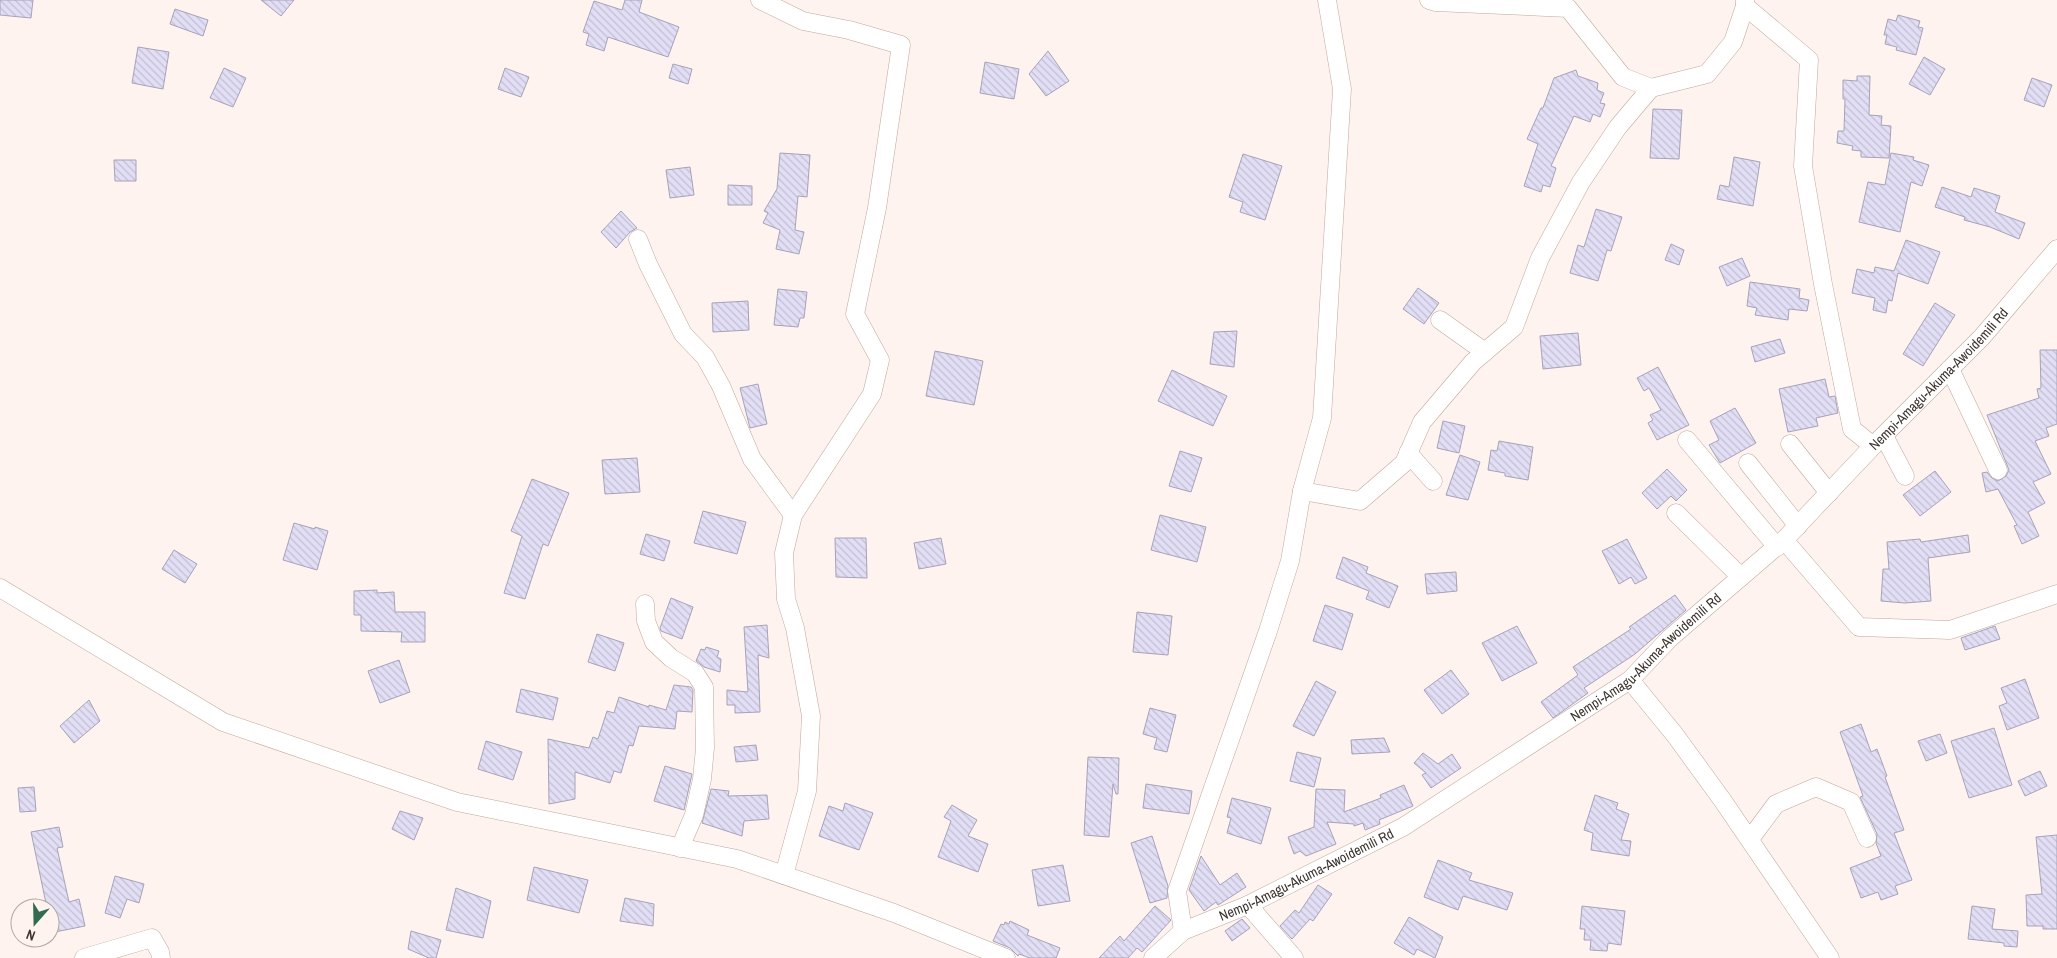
<svg xmlns="http://www.w3.org/2000/svg" width="2057" height="958" font-family="'Archivo Narrow',sans-serif">
<style>
.building{fill:url(#building-back-hatch);stroke:#a6a2b9}
.lines{fill:none;stroke-linecap:round;stroke-linejoin:round}
.minor-casing{stroke:#c0a89c;stroke-width:19}
.minor{stroke:#fff;stroke-width:18}
.labels{text-anchor:middle;stroke-width:5;stroke-linejoin:round;paint-order:stroke}
.street-label{font-size:14px;fill:#3e3430;stroke:#fef3ef}
</style>
<defs>
<pattern id="building-back-hatch" width="6" height="6" patternUnits="userSpaceOnUse" patternTransform="scale(1.25)"><rect width="6" height="6" fill="#e2def5"/><path d="M-1 5l2 2M0 0l6 6M5-1l2 2" fill="none" stroke="#c3bfd2"/></pattern>
</defs>
<rect width="100%" height="100%" fill="#fef3ef"/>
<path class="building" d="M0,0H33L31,18L0,15Z
M261,0H294L281,16Z
M625,0H642L639,12L679,27L668,57L608,37L604,51L586,45L589,34L583,32L594,1L622,10Z
M175,9L208,20L203,36L170,24Z
M1898,15L1920,21L1918,27L1923,28L1916,55L1896,50L1897,47L1885,44L1887,35H1884L1888,19L1896,21Z
M138,47L169,52L163,89L132,83Z
M1048,51L1069,81L1046,96L1029,74Z
M1924,57L1945,69L1930,95L1909,84Z
M985,62L1019,69L1014,99L980,93Z
M673,64L692,69L688,84L669,78Z
M224,68L246,78L233,107L210,98Z
M505,68L529,77L521,97L498,89Z
M1576,70L1578,76L1598,83L1597,90L1604,93L1600,103L1605,104L1600,117L1593,114L1590,122L1574,116L1551,166L1556,168L1550,187L1543,185L1541,192L1524,186L1538,144L1527,139L1541,108H1543L1554,78Z
M1857,76H1870L1869,115L1882,116L1881,125L1891,126L1889,158L1861,157V151L1852,150L1853,146L1837,143L1838,131H1844L1845,99H1843V80L1857,81Z
M2032,78L2052,85L2044,107L2024,100Z
M1653,109L1682,110L1679,159L1650,158Z
M780,153L810,155L807,197L798,196L795,230L804,232L799,254L776,249L780,230L763,223L768,213L764,211L777,189Z
M1891,153L1914,157L1913,160L1929,165L1922,186L1911,182L1900,232L1859,222L1868,182L1885,185Z
M1243,154L1282,166L1265,220L1240,212L1243,202L1229,197Z
M1734,157L1760,162L1753,206L1717,199L1720,185L1729,187Z
M114,160H136V181H115Z
M690,167L694,195L670,198L666,170Z
M728,185L752,186V205H728Z
M1942,187L1971,197L1974,188L2000,196L1995,212L2025,223L2019,239L1990,227L1964,220L1965,217L1935,207Z
M1596,209L1622,217L1611,251L1607,250L1598,281L1570,273L1578,245L1584,247Z
M621,211L637,228L630,232L616,248L601,232Z
M1906,240L1940,252L1928,284L1898,273L1892,301L1888,300L1886,313L1873,310L1875,298L1852,293L1857,269L1874,273L1875,267L1894,271Z
M1671,244L1684,250L1679,265L1665,260Z
M1742,258L1750,276L1727,286L1719,267Z
M1750,282L1800,289L1799,298L1809,300L1807,311L1789,309L1788,320L1755,315L1757,308L1747,306Z
M1418,288L1439,303L1424,324L1403,309Z
M778,289L807,292L804,318H800L798,327L774,325Z
M748,301L749,330L713,332L712,303Z
M1935,303L1955,315L1923,366L1903,354Z
M1237,331L1234,367L1210,364L1214,332Z
M1578,333L1581,365L1543,369L1540,336Z
M1780,339L1785,353L1755,362L1751,347Z
M2040,350H2057V424L2046,428L2049,436L2035,441L2051,474L2033,482L2045,503L2028,512L2039,536L2022,544L2014,526L2017,525L1998,489L1986,492L1982,473L1987,472L1992,478L1998,481L2006,476L2009,470L1987,415L2039,398L2037,389L2041,388Z
M935,351L983,361L974,405L926,396Z
M1658,367L1689,425L1657,440L1648,423L1653,420L1650,415L1661,410L1649,388L1644,391L1637,378Z
M1172,370L1227,396L1213,426L1158,401Z
M1825,379L1829,397L1835,396L1838,413L1816,418L1818,426L1788,432L1779,389Z
M758,384L767,424L750,428L740,388Z
M1735,408L1756,443L1720,463L1709,445L1719,440L1710,421Z
M1443,421L1465,426L1459,453L1437,448Z
M1499,441L1533,447L1528,480L1505,476V473L1488,470L1491,450L1497,451Z
M1180,451L1202,458L1191,492L1169,486Z
M1460,455L1480,462L1468,500L1446,495Z
M637,458L640,492L605,494L602,460Z
M1667,469L1687,490L1676,501L1671,496L1657,509L1642,493Z
M1935,471L1951,492L1920,516L1903,495Z
M532,479L569,493L548,546L543,544L525,599L504,593L522,536L511,531Z
M703,511L746,522L737,554L694,543Z
M1160,515L1206,527L1197,562L1151,550Z
M294,523L315,529V527L328,531L317,570L283,560Z
M646,534L670,541L664,561L640,554Z
M1968,535L1970,552L1928,558L1931,601L1905,603L1881,601L1883,569H1889L1887,542L1920,539L1921,542Z
M835,538H866L867,578L836,577Z
M941,538L946,564L919,569L914,543Z
M1627,539L1647,578L1635,584L1631,577L1619,584L1602,551Z
M174,550L197,564L185,583L162,569Z
M1343,557L1368,567L1366,573L1398,586L1389,608L1366,599L1369,591L1336,578Z
M1456,572L1457,591L1427,594L1425,574Z
M377,590V593L394,592L395,612H425V642H401L402,632L361,631V615H354V591Z
M1675,595L1686,610L1635,654L1584,688L1588,693L1553,718L1541,702L1578,675L1573,667L1631,629L1629,627Z
M671,598L693,607L682,639L661,631L660,628Z
M1325,605L1353,614L1342,650L1313,641Z
M1137,612L1172,616L1168,655L1133,652Z
M767,625L769,658L758,655L760,712L735,713V705H727V690L748,692L744,627Z
M1517,626L1537,663L1502,681L1482,643Z
M1995,626L2000,639L1965,650L1961,638Z
M597,634L624,643L615,671L588,662Z
M706,647L719,651L717,657L721,659L720,672L704,667L696,661L701,649L705,650Z
M399,660L410,692L380,703L368,671Z
M1451,670L1469,694L1442,714L1424,690Z
M2025,679L2039,718L2007,730L1999,706L2007,703L2001,688Z
M1316,681L1336,692L1314,736L1293,726Z
M674,685L691,687L693,690L692,712L677,711L675,729L639,726L633,746L629,745L621,773L614,771L610,783L575,772V799L549,804L548,739L589,748L593,737L598,739L607,711L614,713L619,697L649,707V705L666,710Z
M521,689L558,698L553,720L516,712Z
M89,700L100,721L74,743L60,726Z
M1150,708L1176,715L1167,752L1154,749L1157,738L1143,734Z
M1861,724L1871,752L1877,749L1887,776L1885,777L1904,830L1894,833L1912,880L1895,886L1898,894L1881,900L1878,892L1861,898L1850,868L1881,856L1876,843L1877,834L1860,797L1863,796L1840,732Z
M1994,728L2012,785L1969,798L1951,741Z
M1940,734L1947,753L1926,761L1918,741Z
M1384,738L1390,752L1352,754L1351,740Z
M486,741L522,752L513,780L478,769Z
M756,745L758,760L736,762L734,747Z
M1297,752L1321,758L1314,787L1290,781Z
M1423,753L1438,764L1452,754L1461,768L1431,788L1422,775L1426,773L1414,763Z
M1088,757L1119,758L1118,794H1116L1113,784L1109,837L1084,835Z
M665,766L692,774L684,810L654,801Z
M2040,771L2047,786L2025,796L2018,781Z
M1146,784L1192,791L1189,814L1143,808Z
M1404,785L1413,806L1379,820L1380,824L1365,830L1363,823L1354,826V824L1327,822L1336,844L1306,856L1300,851L1294,854L1288,837L1314,827L1316,789L1345,790L1344,812L1381,798L1380,795Z
M34,787L36,811L20,812L18,788Z
M711,789L729,791L728,796L767,795L769,819L744,821L742,836L702,823Z
M1595,795L1618,803L1616,809L1629,814L1621,840L1631,841L1629,856L1591,850L1593,833L1584,830Z
M1232,798L1271,808L1261,844L1227,833L1231,818L1227,817Z
M845,803L873,813L859,850L819,836L829,806L843,811Z
M952,805L977,820L968,836L988,844L978,872L938,857L951,821L944,817Z
M400,811L423,818L414,840L392,829Z
M59,827L63,847L57,848L69,902L79,899L85,926L50,933V908H47L31,832Z
M2057,835V929H2043V926H2027L2026,895L2042,894L2036,837Z
M1152,836L1168,886L1167,898L1150,903L1131,843Z
M1201,856L1220,885L1237,873L1246,887L1218,905L1216,902L1204,911L1189,890Z
M1438,860L1472,873L1469,880L1513,893L1507,910L1463,896L1458,910L1424,897Z
M1063,865L1070,901L1038,906L1032,870Z
M534,867L588,880L579,913L527,900Z
M115,876L144,884L139,903L127,899L120,918L105,913Z
M1318,885L1332,894L1313,921L1310,919L1292,939L1280,926L1295,910L1299,913Z
M456,888L491,901L483,938L446,930Z
M625,898L654,904L653,926L620,921Z
M1155,906L1171,920L1142,952L1137,948L1128,958H1099L1120,936L1124,941Z
M1582,906L1625,911L1621,945L1608,943L1607,951L1590,950L1591,940H1584L1585,929H1580Z
M1972,906L1995,909L1992,929L2018,931L2017,947L2004,946V943L1968,939Z
M1409,917L1443,937L1435,958L1417,949L1414,955L1394,943Z
M1242,919L1250,928L1232,941L1225,931Z
M1010,921L1029,930L1027,935L1060,948L1056,958H1030L1019,954L1018,956L1010,948L993,941L1001,924L1004,925L1005,922L1009,924Z
M411,931L441,940L436,958H429L408,949Z"/>
<g class="lines">
<defs>
<g id="minor">
<path d="M760,0L803,21L849,30L901,45L877,208L855,314L880,360L872,394L793,515L784,553L786,599L795,628L811,716L807,791L784,875"/>
<path d="M1429,0L1435,2L1568,8L1623,77L1651,88L1707,74L1733,42L1745,6V0"/>
<path d="M1745,6L1809,60L1803,166L1823,284L1852,429L1873,446"/>
<path d="M638,239L648,264L683,334L705,357L721,386L752,459L793,515"/>
<path d="M1440,320L1485,352"/>
<path d="M1950,369L1998,470"/>
<path d="M1884,436L1905,476"/>
<path d="M1687,440L1777,547"/>
<path d="M1790,444L1829,493"/>
<path d="M1408,453L1433,481"/>
<path d="M1748,463L1798,526"/>
<path d="M1302,491L1360,501L1404,463L1422,422L1473,362L1514,327L1540,258L1581,182L1618,127L1651,88"/>
<path d="M1676,513L1741,577"/>
<path d="M1784,540L1859,627L1950,630L2057,594"/>
<path d="M0,588L223,722L457,802L737,859L894,913L1006,958"/>
<path d="M645,604L646,621L654,642L671,658L695,673L704,687L705,748L702,779L694,815L680,848"/>
<path d="M1630,680L1675,735L1723,801L1830,958"/>
<path d="M1750,839L1776,804L1816,787L1851,802L1867,838"/>
<path d="M1248,905L1294,958"/>
<path d="M1183,931L1177,891L1268,631L1290,561L1302,491L1322,418L1342,89L1327,0"/>
<path d="M84,958L152,938L160,952L161,958"/>
<path id="s1" d="M1153,958L1183,931L1248,905L1403,827L1630,680L1670,638L1784,540L1873,446L1982,337L2057,249"/>
</g>
</defs>
<use href="#minor" class="minor-casing"/>
<use href="#minor" class="minor"/>
</g>
<g class="labels">
<g class="street-label">
<text dy="5" stroke="none"><textPath href="#s1" startOffset="986">Nempi-Amagu-Akuma-Awoidemili Rd</textPath></text>
<text dy="5" stroke="none"><textPath href="#s1" startOffset="581">Nempi-Amagu-Akuma-Awoidemili Rd</textPath></text>
<text dy="5" stroke="none"><textPath href="#s1" startOffset="176">Nempi-Amagu-Akuma-Awoidemili Rd</textPath></text>
</g>
</g>
<g transform="translate(35 923) rotate(200)"><circle r="24" fill="#fef3ef" stroke="#b1a7a3"/>
<path d="M0-4L9 19L0 12L-9 19Z" fill="#346a50"/>
<text y="-8" font-size="14" font-weight="bold" text-anchor="middle" fill="#3e3430">N</text>
</g>
</svg>
